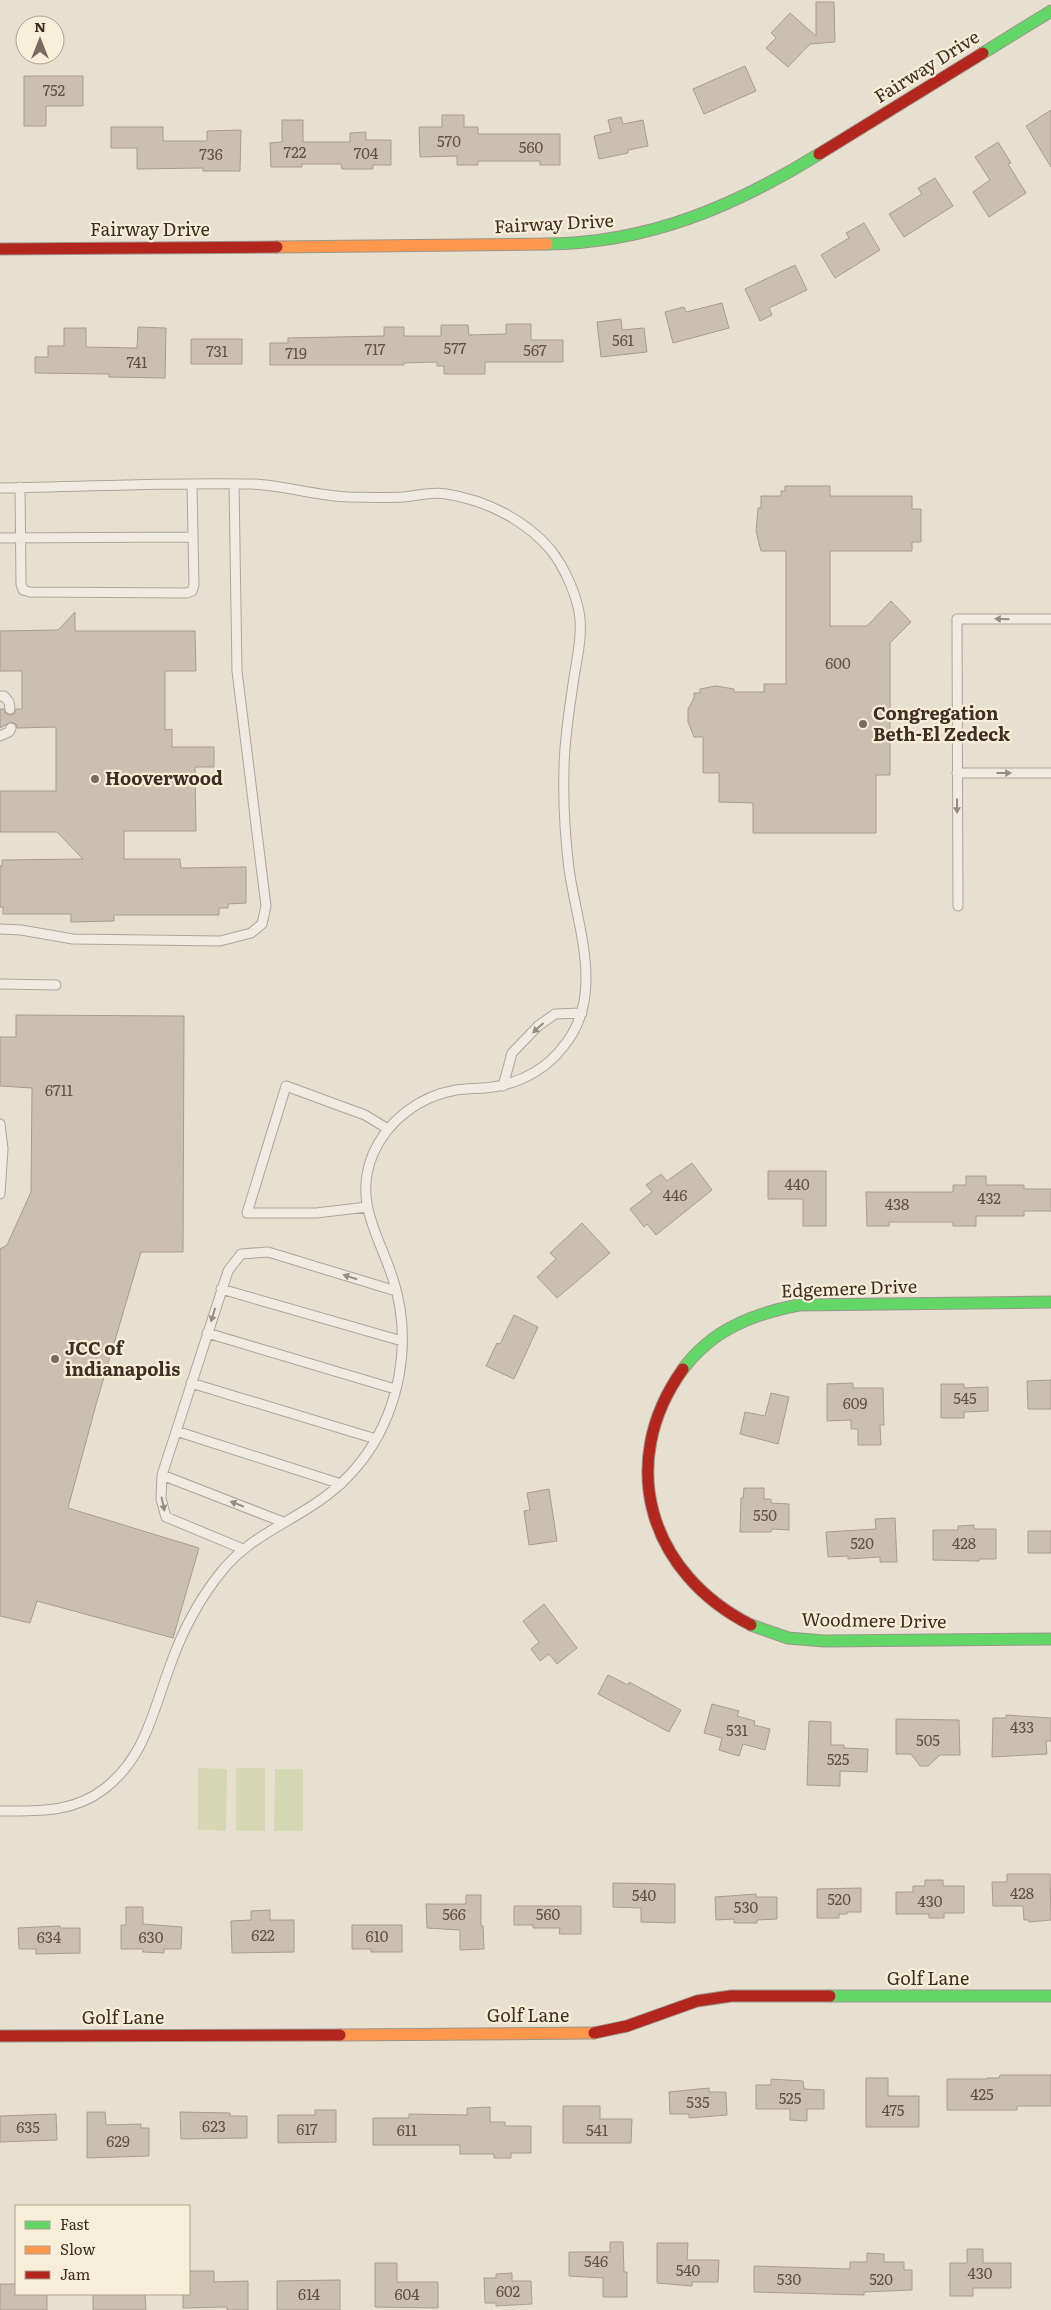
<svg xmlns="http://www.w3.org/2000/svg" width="1051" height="2310" font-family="Literata,serif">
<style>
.green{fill:#d6d7b3}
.building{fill:#cbbfb2;stroke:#a89c90}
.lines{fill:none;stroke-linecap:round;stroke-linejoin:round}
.lane-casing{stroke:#ada599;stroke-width:11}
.fast-casing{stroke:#9c958a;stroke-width:13}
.slow-casing{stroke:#9c958a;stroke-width:13}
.jam-casing{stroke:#9c958a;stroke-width:13}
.lane{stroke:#efebe3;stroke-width:9}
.fast{stroke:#63d668;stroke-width:11}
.slow{stroke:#ff974d;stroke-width:11}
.jam{stroke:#b3261e;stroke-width:11}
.oneway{fill:#968c82}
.poi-dot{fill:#786c5e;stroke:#f7eed8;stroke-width:2}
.labels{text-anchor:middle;stroke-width:4.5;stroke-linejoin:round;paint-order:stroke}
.number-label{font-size:15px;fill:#605244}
.street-label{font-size:18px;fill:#3d2e20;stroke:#f7eed8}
.poi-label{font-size:18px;font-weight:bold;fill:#3d2e20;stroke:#f7eed8;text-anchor:start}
</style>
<rect width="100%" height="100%" fill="#e7e0d1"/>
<path class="green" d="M198,1768L227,1769L226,1831L198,1830Z
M236,1768H265V1831H236Z
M275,1769H303V1831H274Z"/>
<path class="building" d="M816,2H834L835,42L810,44L788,67L766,48L776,38L771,33L790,13L816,36Z
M745,66L756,91L704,114L693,89Z
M24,76H83V106H46V126H24Z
M1051,110V167L1026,126Z
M442,115H464V127H478V134H560V165H540V161H478V165H457V156L420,157L419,127H442Z
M621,117L623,124L643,120L648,146L628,150V153L599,159L594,136L611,132L608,120Z
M282,120H303V142H350V133L366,132V140H391V165H373V169H342L341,164H302V167H271L270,143L282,142Z
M111,127H163V141H207V131L241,130L240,171H203V168L137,169V148H111Z
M998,142L1011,163L1008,164L1026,193L989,217L973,192L990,180L975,157Z
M935,178L953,206L904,237L889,214L922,194L918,188Z
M864,223L880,250L835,278L821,255L849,238L846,233Z
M795,265L807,290L769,308L772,315L760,321L745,289Z
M722,303L729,328L673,343L665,312L684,307L686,312Z
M621,319L622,330L644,328L647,352L601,357L597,322Z
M506,324H531V340H563V362H485V374H444V366H437V362L404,363V365H270V343H288V338L384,336V327H404V336H441V325H468L469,335L506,334Z
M138,327L166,328L165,378L109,377V374L35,373V357H48V346H64V328H86V347L137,348Z
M191,339H242V364H191Z
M785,486H830V496H912V509H921V542H912V551H830V626H867L891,601L911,622L890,643V775H876V833H753V803L719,802V773H703V737H694L688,722V709L694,698V693H700V689L716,686L734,689V692H764V684H786V551H761L756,531L758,508H761V496H781V491H785Z
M75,612V631H195L196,671H165V730L172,729V747H214V767H195L196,831H124V859H180L181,868L246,867V903L228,904V908H219V915H114V921L71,922V914H3V907H0V866H2V860L83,859L57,832H0V791H56V727L17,728L16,724L11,722L0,728V709H4L5,713L10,715L14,714L16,709H22V671H0V631L58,630Z
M16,1015L184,1016L183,1252H141L97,1401L68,1508L199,1548L173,1638L37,1601L30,1623L0,1616V1249L7,1245L31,1192L32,1088L0,1086V1037H16Z
M692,1163L712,1190L656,1235L647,1224L644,1227L630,1209L652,1192L646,1185L661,1174L667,1181Z
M768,1171H826V1226H803V1199H768Z
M966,1176H986V1185H1024V1189H1051V1211H1024V1216H976V1226H953V1222H889V1226H867L866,1192H953V1185H966Z
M582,1223L610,1253L557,1298L537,1277L556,1259L550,1253Z
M514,1315L538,1327L514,1379L486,1366L497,1343L500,1344Z
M1051,1380V1409H1028L1027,1381Z
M853,1383V1388H883L884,1425H880L881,1445H858V1429H851V1420L827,1421V1384Z
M941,1384H964V1388L988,1387V1411L964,1412V1418H941Z
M771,1393L789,1397L778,1444L740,1434L745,1412L765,1416Z
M744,1488H764V1499H771V1503L789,1504V1530L772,1529L771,1532H740L741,1498H743Z
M549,1489L557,1541L529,1545L524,1511L530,1510L527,1493Z
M895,1518L897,1562H880V1557L848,1559V1556L828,1557L826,1532L876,1529L875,1519Z
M974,1525V1529H996V1559H979V1561L933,1560V1530H958V1526Z
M1028,1531H1051V1553H1028Z
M544,1604L577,1648L557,1664L549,1654L540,1661L531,1649L539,1642L523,1621Z
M608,1675L628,1685L629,1682L681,1710L669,1732L598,1694Z
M712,1704L739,1711L737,1716L755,1721L754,1725L770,1729L765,1750L743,1744L739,1756L719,1750L722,1738L704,1733Z
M1006,1715L1051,1718V1741H1046L1047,1754L992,1757L993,1718H1006Z
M896,1719L959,1720L960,1755H940L928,1766H920L911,1754H896Z
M809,1721L831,1722V1745H844V1748L868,1749L867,1772L840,1771V1786L807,1785Z
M1007,1874H1050L1051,1920L1029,1922V1920H1024L1023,1906H993L992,1882H1007Z
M925,1880H943V1886H964V1913H944V1918H929V1914H896V1892H913V1886H925Z
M613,1883L675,1884V1923L641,1922V1908L613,1907Z
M861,1888V1912H847V1914H839V1918H817V1889Z
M756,1894V1897H777V1919L757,1920V1923H734V1919L716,1920L715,1897Z
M466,1895H481V1926H483L484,1949L460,1950V1930L427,1928L426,1904H466Z
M514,1906H581V1934H559L560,1928H533V1925H514Z
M126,1907H143V1924L182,1927L181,1949H164V1953L143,1952V1949H121V1925H126Z
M270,1910V1920H294V1952L232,1953L231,1921L251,1920V1911Z
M352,1925H402V1952H371V1949H352Z
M60,1926V1928H80V1953L36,1954V1949H19L18,1928Z
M1000,2075H1051V2106H1017V2110H947V2079H987V2078H999Z
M866,2078H888V2096H919V2127H866Z
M771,2079L803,2081L804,2089L824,2090V2109H807V2121L790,2120V2109H756V2085H771Z
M709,2088V2092H726L727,2115L689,2118V2114H670L669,2092Z
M563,2106H600V2119H632L631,2143H563Z
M490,2107V2122H505V2126H531V2153H511V2158H494V2154H460V2145H373V2118H409V2114L467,2115V2108Z
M315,2110H336V2142L278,2143V2115H315Z
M87,2112H105L106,2125L141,2124V2128H149V2156L87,2158Z
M180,2112L230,2113V2116H247V2138L181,2139Z
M56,2114L57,2140L0,2142V2116Z
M610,2242H623L624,2272H627V2297H603V2278L569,2276V2252H610Z
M657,2243H688L687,2260H719L718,2282H692V2286L657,2283Z
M967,2249H983V2263H1011V2288H973V2296H950V2263H967Z
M867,2253L884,2254V2262H904V2270H912V2290L864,2292V2295L754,2292V2266L850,2269V2262H867Z
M375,2263H397V2282H438V2308L375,2307Z
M189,2271H214V2282L248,2281V2310H227V2307L183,2308V2294H189Z
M512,2273V2281H531L532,2304L496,2306V2303H485L484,2278H496V2274Z
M340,2280V2310H277V2281Z
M0,2284H16V2294H47V2310H0Z
M93,2294H145L146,2310H93Z"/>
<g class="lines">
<defs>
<path id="lane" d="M20,487L21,584L23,590L30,592L187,593L192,591L194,585L192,484
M0,488C84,487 168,482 251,484C284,485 316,496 349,497C366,497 385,498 403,497C418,496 432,491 446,494C485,500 524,519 550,549C564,566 578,597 580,619C582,641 576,662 573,684C569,712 564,742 564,770C563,803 565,836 569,869C577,927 606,996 563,1047C548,1067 524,1081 499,1086C485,1089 470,1088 456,1090C420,1096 388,1120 373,1154C353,1202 379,1235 393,1279C403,1310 405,1343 399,1376C388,1432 358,1477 310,1507C279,1527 246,1541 222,1571C199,1599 182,1632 170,1666C153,1711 145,1758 104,1789C73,1813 38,1811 0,1811
M0,538L193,537
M0,696H4L9,702L10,709
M0,736L9,732L11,728
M957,773H1051
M958,906L957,619H1051
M0,929L21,930L73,939L220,941L251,933L262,924L266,906L237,671L234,484
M0,984L56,985
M503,1086L512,1053L538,1026L555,1014L582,1013
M0,1124L3,1149L0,1194
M367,1207L316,1213H247L286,1086L365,1115L388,1129
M221,1289L402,1341
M207,1333L395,1389
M191,1383L376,1439
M176,1431L341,1484
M162,1475L283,1522
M243,1549L166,1517L161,1499L162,1475L228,1271L241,1254L268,1252L396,1291"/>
<path id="fast" d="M983,53L1051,11
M547,244C649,243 735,206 819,154
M683,1369C712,1330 752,1314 799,1305L1051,1302
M751,1625L788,1638L824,1641L1051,1639
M830,1996H1051"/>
<path id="slow" d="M277,247L547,244
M340,2035L594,2033"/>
<path id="jam" d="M819,154L983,53
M0,249L277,247
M683,1369C615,1464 650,1574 751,1625
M594,2033L627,2026L697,2001L731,1996H830
M0,2036L340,2035"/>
</defs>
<use href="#lane" class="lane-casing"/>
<use href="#fast" class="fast-casing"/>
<use href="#slow" class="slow-casing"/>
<use href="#jam" class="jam-casing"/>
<use href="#lane" class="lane"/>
<use href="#fast" class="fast"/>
<use href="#slow" class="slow"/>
<use href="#jam" class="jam"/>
</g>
<defs><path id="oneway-solid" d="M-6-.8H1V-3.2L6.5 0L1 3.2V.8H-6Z" transform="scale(1.25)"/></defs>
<g class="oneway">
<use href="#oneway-solid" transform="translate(1002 619) rotate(-179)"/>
<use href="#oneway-solid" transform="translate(1004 773)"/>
<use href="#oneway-solid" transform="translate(957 806) rotate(90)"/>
<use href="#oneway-solid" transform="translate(538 1028) rotate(138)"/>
<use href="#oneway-solid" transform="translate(350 1277) rotate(-163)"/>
<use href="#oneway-solid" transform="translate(213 1315) rotate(107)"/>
<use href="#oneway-solid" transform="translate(163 1504) rotate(78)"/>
<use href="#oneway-solid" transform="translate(237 1504) rotate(-159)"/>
</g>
<g class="poi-dot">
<circle cx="863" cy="724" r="5"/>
<circle cx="95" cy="779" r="5"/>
<circle cx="55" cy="1359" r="5"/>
</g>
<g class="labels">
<g class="number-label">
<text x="54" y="96">752</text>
<text x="449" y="147">570</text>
<text x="531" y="153">560</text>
<text x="295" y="158">722</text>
<text x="366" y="159">704</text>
<text x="211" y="160">736</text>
<text x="623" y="346">561</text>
<text x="455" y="354">577</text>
<text x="375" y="355">717</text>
<text x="535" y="356">567</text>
<text x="217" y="357">731</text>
<text x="296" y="359">719</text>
<text x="137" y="368">741</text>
<text x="838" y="669">600</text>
<text x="59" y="1096">6711</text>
<text x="797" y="1190">440</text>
<text x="675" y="1201">446</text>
<text x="989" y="1204">432</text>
<text x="897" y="1210">438</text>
<text x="965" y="1404">545</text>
<text x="855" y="1409">609</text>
<text x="765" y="1521">550</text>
<text x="862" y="1549">520</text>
<text x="964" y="1549">428</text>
<text x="1022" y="1733">433</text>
<text x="737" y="1736">531</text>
<text x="928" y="1746">505</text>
<text x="838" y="1765">525</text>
<text x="1022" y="1899">428</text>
<text x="644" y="1901">540</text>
<text x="839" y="1905">520</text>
<text x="930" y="1907">430</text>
<text x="746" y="1913">530</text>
<text x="454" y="1920">566</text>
<text x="548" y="1920">560</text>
<text x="263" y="1941">622</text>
<text x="377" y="1942">610</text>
<text x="49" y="1943">634</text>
<text x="151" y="1943">630</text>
<text x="982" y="2100">425</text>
<text x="790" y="2104">525</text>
<text x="698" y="2108">535</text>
<text x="893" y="2116">475</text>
<text x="214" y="2132">623</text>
<text x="28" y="2133">635</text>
<text x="307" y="2135">617</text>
<text x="407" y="2136">611</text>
<text x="597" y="2136">541</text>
<text x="118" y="2147">629</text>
<text x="596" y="2267">546</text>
<text x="688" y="2276">540</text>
<text x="980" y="2279">430</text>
<text x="789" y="2285">530</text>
<text x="881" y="2285">520</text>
<text x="508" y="2297">602</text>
<text x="309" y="2300">614</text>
<text x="407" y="2300">604</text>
</g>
<g class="street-label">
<text transform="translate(927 67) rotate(-32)" y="6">Fairway Drive</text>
<text transform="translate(554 224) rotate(-3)" y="6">Fairway Drive</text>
<text x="150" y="236">Fairway Drive</text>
<text transform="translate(849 1289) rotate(-2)" y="6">Edgemere Drive</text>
<text transform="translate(874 1621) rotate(1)" y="6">Woodmere Drive</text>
<text x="928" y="1985">Golf Lane</text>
<text x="528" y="2022">Golf Lane</text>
<text x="123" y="2024">Golf Lane</text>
</g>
<g class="poi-label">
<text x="873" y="720">Congregation<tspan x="873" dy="21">Beth-El Zedeck</tspan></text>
<text x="105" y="785">Hooverwood</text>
<text x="65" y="1355">JCC of<tspan x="65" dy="21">indianapolis</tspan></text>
</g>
</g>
<rect x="15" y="2205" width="175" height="90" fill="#f7eed8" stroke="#ada18e"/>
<rect x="25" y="2221" width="25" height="8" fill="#63d668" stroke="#ada18e"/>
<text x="60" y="2230" font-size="15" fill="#3d2e20">Fast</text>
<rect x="25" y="2246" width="25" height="8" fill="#ff974d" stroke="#ada18e"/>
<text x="60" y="2255" font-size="15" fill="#3d2e20">Slow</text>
<rect x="25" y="2271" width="25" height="8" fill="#b3261e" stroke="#ada18e"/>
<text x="60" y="2280" font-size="15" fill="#3d2e20">Jam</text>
<g transform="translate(40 40)"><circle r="24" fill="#f7eed8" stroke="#ada18e"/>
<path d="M0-4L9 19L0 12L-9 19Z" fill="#786c5e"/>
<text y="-8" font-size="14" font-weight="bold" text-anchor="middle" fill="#3d2e20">N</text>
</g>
</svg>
